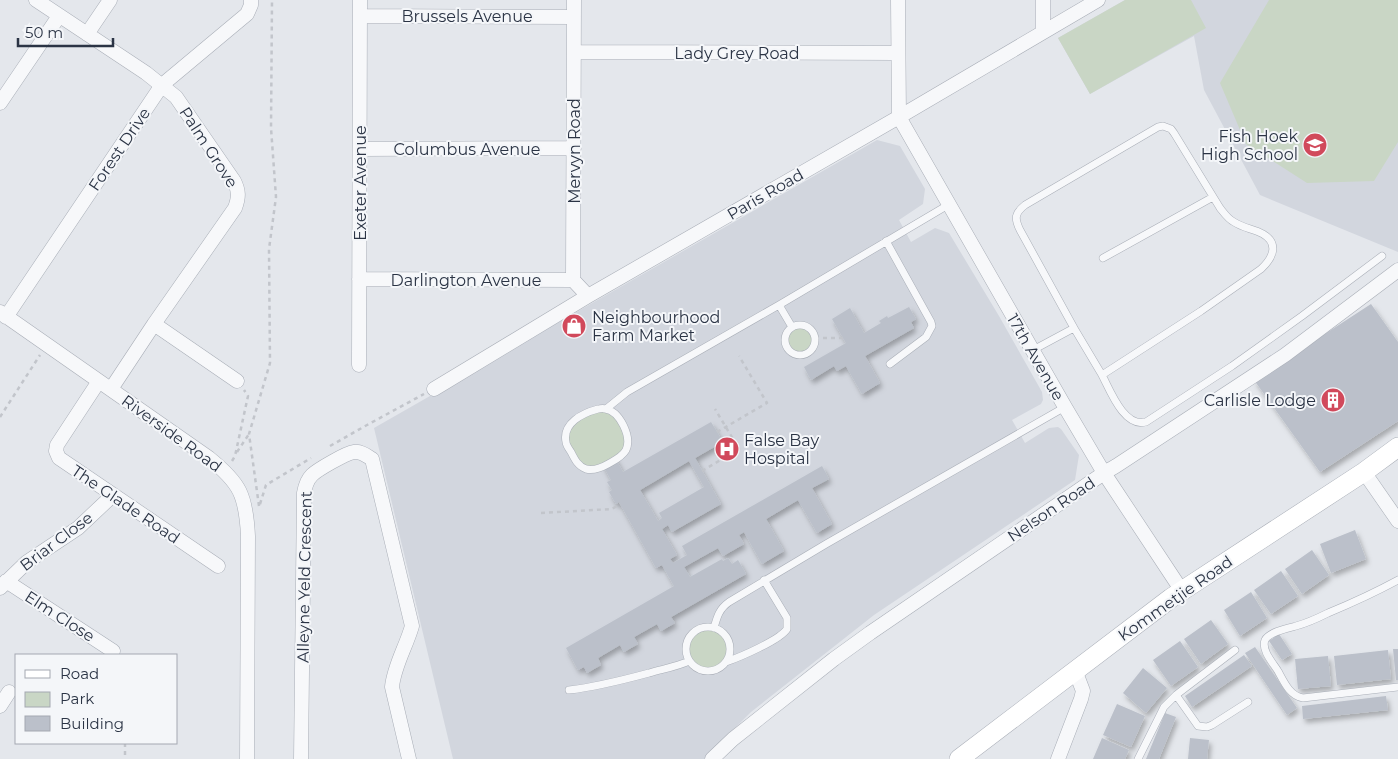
<svg xmlns="http://www.w3.org/2000/svg" width="1398" height="759" font-family="Montserrat,sans-serif">
<style>
.built{fill:#d2d6de}
.green{fill:#c9d6c5}
.building{fill:#bbc0ca;fill-rule:evenodd;filter:url(#shadow)}
.lines{fill:none;stroke-linecap:round;stroke-linejoin:round}
.lane-casing{stroke:#a9aeb7;stroke-width:8}
.street-casing{stroke:#a9aeb7;stroke-width:15}
.secondary-casing{stroke:#a9aeb7;stroke-width:20}
.path{stroke:#c2c5cb;stroke-width:2.5;stroke-dasharray:4 4;stroke-linecap:butt}
.lane{stroke:#f7f8fa;stroke-width:7}
.street{stroke:#f7f8fa;stroke-width:14}
.secondary{stroke:#fff;stroke-width:19}
.labels{text-anchor:middle;stroke-width:4;stroke-linejoin:round;paint-order:stroke}
.street-label{font-size:16px;fill:#2b3445;stroke:#f4f6f9}
.poi-label{font-size:16px;fill:#2b3445;stroke:#f4f6f9;text-anchor:end}
</style>
<defs>
<filter id="shadow"><feDropShadow dx="2.5" dy="4" stdDeviation="2.5" flood-color="#0004"/></filter>
</defs>
<rect width="100%" height="100%" fill="#e4e7ec"/>
<path class="built" d="M1125,0H1398V252L1260,195L1204,90L1194,36L1090,94L1058,38Z
M877,140L900,146L925,189L923,204L899,220L911,242L935,228L949,233L999,316L1042,392L1043,400L1041,404L1012,420L1025,443L1049,428L1058,427L1061,429L1079,455L1075,480L874,615L751,712L704,759H453L374,428Z"/>
<path class="green" d="M1125,0H1191L1206,28L1090,94L1058,38Z
M1269,0H1398V142L1374,181L1307,183L1246,144L1220,83Z
M785 340a15 15 0 1 1 30 0a15 15 0 1 1-30 0Z
M598,409L617,416L628,441L620,457L591,470L576,462L566,434L568,428Z
M686 649a22 22 0 1 1 44 0a22 22 0 1 1-44 0Z"/>
<path class="building" d="M1371,304L1398,342V421L1320,472L1254,380Z
M909,307L916,319L911,322L914,328L865,356L880,383L862,394L846,366L837,371L834,366L811,380L804,367L846,343L832,319L850,308L864,333L881,323L879,321L887,316L888,318Z
M711,422L723,442L695,458L721,504L672,532L668,525L662,529L677,555L670,559L673,563L687,555L682,546L822,466L829,479L812,488L832,524L817,533L798,500L766,519L784,551L762,564L744,532L739,535L744,544L723,556L718,548L684,567L690,577L722,559L723,561L728,558L732,564L738,560L746,574L671,617L675,623L661,631L657,624L634,637L638,644L624,652L620,645L598,658L601,665L587,673L584,667L578,670L566,648L674,586L662,565L656,568L619,502L616,504L609,492L612,490L607,482L611,480L602,464L614,456L623,472ZM689,461L704,487L659,513L662,518L658,521L640,490Z
M1355,530L1366,559L1331,573L1320,544Z
M1312,550L1329,575L1302,594L1285,569Z
M1281,571L1298,596L1271,614L1254,590Z
M1251,592L1267,618L1240,636L1224,610Z
M1211,620L1228,644L1201,664L1184,639Z
M1279,634L1292,654L1282,660L1269,641Z
M1180,641L1198,667L1171,686L1153,660Z
M1255,647L1297,708L1287,715L1245,653Z
M1393,649H1398V680H1396Z
M1388,650L1391,679L1337,685L1334,656Z
M1244,655L1252,666L1192,707L1185,696Z
M1328,656L1331,686L1298,689L1295,659Z
M1143,668L1167,688L1146,713L1123,693Z
M1386,696L1388,710L1303,719L1302,706Z
M1117,704L1145,716L1131,747L1103,735Z
M1165,713L1176,717L1159,759H1146Z
M1102,738L1129,750L1125,759H1093Z
M1190,738L1209,740L1207,759H1188Z"/>
<g class="lines">
<defs>
<path id="lane" d="M1163,126L1171,129L1174,133L1220,208C1224,213 1228,219 1234,222C1243,228 1254,229 1263,234C1280,244 1272,259 1261,269L1201,311L1102,375L1074,328L1020,230C1014,218 1015,213 1025,205L1158,127Z
M886,241L931,322L932,326L926,337L890,364
M1103,258L1213,197
M779,305L792,327
M785 340a15 15 0 1 1 30 0a15 15 0 1 1-30 0Z
M1033,350L1074,328
M1102,375C1110,390 1124,428 1146,422L1232,366L1302,316L1382,256
M598,409C600,409 603,408 605,409C620,411 632,437 626,450C622,457 615,460 608,464C601,468 594,471 586,469C578,466 575,460 571,452C569,449 566,445 566,442C562,423 583,413 598,409Z
M606,409L627,392L779,305L948,205
M1398,580C1376,592 1352,603 1328,613C1318,618 1307,623 1296,626C1288,628 1269,632 1265,640C1261,650 1273,663 1278,671C1284,682 1290,696 1303,698L1398,687
M686 649a22 22 0 1 1 44 0a22 22 0 1 1-44 0Z
M714,628C717,617 719,609 729,602L826,544L1065,407
M726,662C740,657 780,640 787,629V618L764,580
M569,690C596,687 623,680 649,673C662,669 676,667 689,661
M1176,695L1198,726L1207,727L1212,725L1248,702
M1138,759L1164,707L1176,695L1235,650"/>
<path id="street" d="M36,0L146,73L176,97L234,181C239,191 239,197 235,208L154,324L111,389
M574,0L573,280L588,296
M898,0L899,117L1065,407L1104,473L1182,591
M1043,0V31
M360,16L574,17
M87,34L110,0
M575,52L898,53
M0,103L59,16
M360,149L574,148
M359,279L573,280
M0,312L209,458C240,483 246,495 248,536L247,759
M6,317L162,85L247,14L251,5V0
M154,324L237,381
M359,365L360,0
M99,381L57,445L56,451L59,458L218,566
M434,389L588,296L899,117L1098,0
M1364,472L1398,521
M6,581L113,651
M0,588L27,562L78,528L113,495
M0,706L9,692
M301,759L304,493C305,487 307,480 312,475C317,470 346,453 354,452C361,451 367,456 372,459L412,626C406,647 394,666 392,687L409,759
M712,759L733,739L834,659L870,633L1104,473L1116,466L1285,355L1398,270
M1058,759L1081,699L1083,691L1075,670"/>
<path id="secondary" d="M959,759L1171,598L1364,472L1398,447"/>
</defs>
<use href="#lane" class="lane-casing"/>
<use href="#street" class="street-casing"/>
<use href="#secondary" class="secondary-casing"/>
<path class="path" d="M815,338H843
M0,417L40,355
M717,432L767,403L739,356
M330,446L367,425L424,394
M237,452L249,434
M232,461L235,456L248,396L244,390
M702,471L739,449L715,409
M260,504L266,485L311,458
M259,506L249,434L270,363L269,249L276,197L271,128L272,0
M541,513L612,509L620,504
M125,743V759"/>
<use href="#lane" class="lane"/>
<use href="#street" class="street"/>
<use href="#secondary" class="secondary"/>
</g>
<defs>
<symbol id="school-disc" viewBox="-11 -11 22 22"><circle r="9.5" fill="#d1495b" stroke="#f4f6f9"/><path d="M0-5L7-2L0 1L-7-2ZM-4 1L0 2.5L4 1V4Q0 6-4 4Z" fill="#fff"/></symbol>
<symbol id="shop-disc" viewBox="-11 -11 22 22"><circle r="9.5" fill="#d1495b" stroke="#f4f6f9"/><path d="M-5-2.5h2.3a2.7 3.5 0 0 1 5.4 0H5L5.5 6h-11ZM-1.5-2.5h3a1.5 2.3 0 0 0-3 0Z" fill="#fff"/></symbol>
<symbol id="building-disc" viewBox="-11 -11 22 22"><circle r="9.5" fill="#d1495b" stroke="#f4f6f9"/><path d="M-4-6H4V6H1V3H-1V6H-4ZM-2.5-4.3h1.7v1.8h-1.7ZM.8-4.3h1.7v1.8H.8ZM-2.5-1h1.7V.8h-1.7ZM.8-1h1.7V.8H.8Z" fill="#fff"/></symbol>
<symbol id="hospital-disc" viewBox="-11 -11 22 22"><circle r="9.5" fill="#d1495b" stroke="#f4f6f9"/><path d="M-5-5h3v3.5h4V-5h3V5h-3V1.5h-4V5h-3Z" fill="#fff"/></symbol>
</defs>
<g fill-rule="evenodd">
<use href="#school-disc" x="1301" y="131" width="28" height="28"/>
<use href="#shop-disc" x="560" y="312" width="28" height="28"/>
<use href="#building-disc" x="1319" y="386" width="28" height="28"/>
<use href="#hospital-disc" x="713" y="435" width="28" height="28"/>
</g>
<g class="labels">
<g class="street-label">
<text x="467" y="22">Brussels Avenue</text>
<text x="737" y="59">Lady Grey Road</text>
<text transform="translate(209 147) rotate(57)" y="6">Palm Grove</text>
<text transform="translate(119 149) rotate(-56)" y="6">Forest Drive</text>
<text x="467" y="155">Columbus Avenue</text>
<text transform="translate(574 151) rotate(-90)" y="6">Mervyn Road</text>
<text transform="translate(360 183) rotate(-90)" y="6">Exeter Avenue</text>
<text transform="translate(765 194) rotate(-30)" y="6">Paris Road</text>
<text x="466" y="286">Darlington Avenue</text>
<text transform="translate(1036 357) rotate(60)" y="6">17th Avenue</text>
<text transform="translate(172 433) rotate(36)" y="6">Riverside Road</text>
<text transform="translate(126 504) rotate(34)" y="6">The Glade Road</text>
<text transform="translate(1051 509) rotate(-34)" y="6">Nelson Road</text>
<text transform="translate(56 541) rotate(-37)" y="6">Briar Close</text>
<text transform="translate(304 577) rotate(-89)" y="6">Alleyne Yeld Crescent</text>
<text transform="translate(1175 598) rotate(-35)" y="6">Kommetjie Road</text>
<text transform="translate(60 616) rotate(33)" y="6">Elm Close</text>
</g>
<g class="poi-label">
<text x="1298" y="142">Fish Hoek<tspan x="1298" dy="18">High School</tspan></text>
<text x="592" y="323" text-anchor="start">Neighbourhood<tspan x="592" dy="18">Farm Market</tspan></text>
<text x="1316" y="406">Carlisle Lodge</text>
<text x="744" y="446" text-anchor="start">False Bay<tspan x="744" dy="18">Hospital</tspan></text>
</g>
</g>
<rect x="15" y="654" width="162" height="90" fill="#f4f6f9" stroke="#a4a8b1"/>
<rect x="25" y="670" width="25" height="8" fill="#ffffff" stroke="#a4a8b1"/>
<text x="60" y="679" font-size="15" fill="#2b3445">Road</text>
<rect x="25" y="692" width="25" height="15" fill="#c9d6c5" stroke="#a4a8b1"/>
<text x="60" y="704" font-size="15" fill="#2b3445">Park</text>
<rect x="25" y="716" width="25" height="15" fill="#bbc0ca" stroke="#a4a8b1"/>
<text x="60" y="729" font-size="15" fill="#2b3445">Building</text>
<path d="M18 38v8h95v-8" fill="none" stroke="#2b3445" stroke-width="2.5"/>
<text x="25" y="38" font-size="15" fill="#2b3445" stroke="#f4f6f9" stroke-width="4" paint-order="stroke">50 m</text>
</svg>
